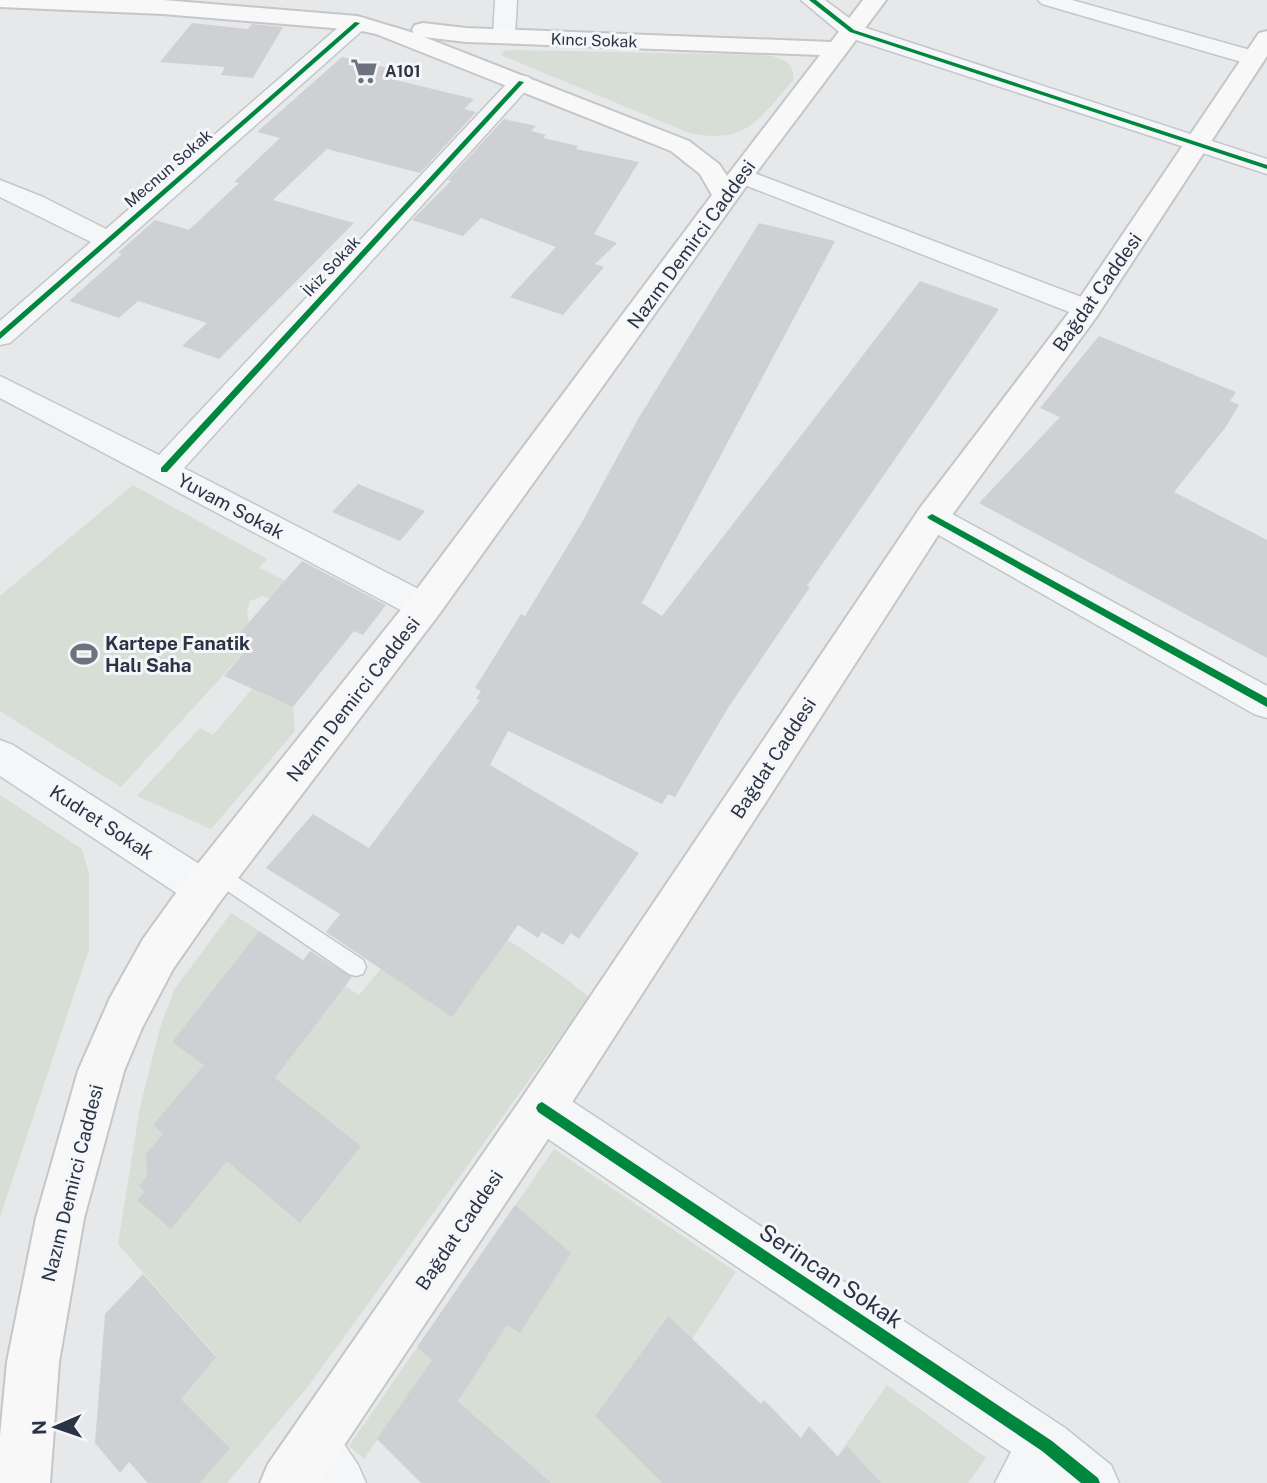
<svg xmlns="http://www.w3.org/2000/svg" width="1267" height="1483" font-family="'Public Sans',sans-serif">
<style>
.green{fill:#d6ded6}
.building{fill:#ced0d3}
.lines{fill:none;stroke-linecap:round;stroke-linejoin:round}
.lane-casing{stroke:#c4c6c8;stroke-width:3}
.street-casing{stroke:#c4c6c8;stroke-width:3}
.secondary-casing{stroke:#c4c6c8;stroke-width:4}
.lane{fill:#f5f6f7;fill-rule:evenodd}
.street{fill:#f5f6f7;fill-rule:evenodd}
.secondary{fill:#f8f8f8;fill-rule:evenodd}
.cycleway-casing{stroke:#f4f6f9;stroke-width:5}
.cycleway{fill:#00873e;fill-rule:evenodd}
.labels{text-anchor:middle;stroke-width:6;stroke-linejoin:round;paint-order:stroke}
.far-street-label{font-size:16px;fill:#2b3445;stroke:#f4f6f9}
.far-poi-label{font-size:16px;font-weight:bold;fill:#2b3445;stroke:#f4f6f9;text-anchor:start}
.street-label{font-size:19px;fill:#2b3445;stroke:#f4f6f9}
.poi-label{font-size:19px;font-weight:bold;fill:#2b3445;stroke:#f4f6f9;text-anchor:start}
.near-street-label{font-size:23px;fill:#2b3445;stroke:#f4f6f9}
</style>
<rect width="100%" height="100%" fill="#e6e8ea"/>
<path class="green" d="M511,50L765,55C780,57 796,62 793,80C759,120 746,145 689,133L501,55L504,51Z
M133,485L267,559L259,568L284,580L294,589L288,607L263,596L250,601L247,611L249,622L232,642L247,649L121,787L0,711V596Z
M252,689L293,707L295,731L211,829L137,796L200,728L213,735Z
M0,795L82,849L89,874V949L0,1217Z
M372,850L561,975L589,997L310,1384L227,1483H200L230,1448L181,1399L216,1356L118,1244L140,1107L160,1028L174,990L231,913L259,931L172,1042L256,1101L345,986L359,995L424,917L341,913L326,906Z
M554,1149L736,1272L692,1339L667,1317L595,1416L662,1483H542L545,1478L425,1371L364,1459L349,1446Z
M887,1385L986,1458L968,1483H819Z"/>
<path class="building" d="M192,23L248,29L252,24L283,27L253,78L221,75L225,67L160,62Z
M342,57L405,72L396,80L474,99L464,109L476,112L420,173L327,149L273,200L354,223L219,359L182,346L207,323L138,301L119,318L69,301L122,254L118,253L155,220L189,230L239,183L234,182L280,138L257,132Z
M504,119L536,126L531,131L546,135L543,138L578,146L576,149L639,162L594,234L617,243L595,264L604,267L563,315L510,297L556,247L481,218L463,236L412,220L451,181L448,180Z
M759,223L835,241L642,603L662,616L920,281L999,309L807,586L810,587L728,708L675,797L668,794L662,804L508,731L490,765L639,853L579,939L571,933L563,945L542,932L538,938L518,925L452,1017L326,932L340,914L266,868L313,814L369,848L480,700L476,699L481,691L475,688L521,614L525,616L581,524L638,419Z
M1099,336L1236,392L1230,401L1239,405L1225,428L1174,492L1267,540V658L979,503L1060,417L1040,408Z
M358,484L425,511L400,541L332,512Z
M302,561L386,605L363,635L354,631L293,707L224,676L247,649L232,642Z
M259,931L303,960L310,951L352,977L275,1078L361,1146L300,1223L227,1161L171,1229L137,1200L145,1192L139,1186L147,1176L146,1154L163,1134L153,1125L204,1065L172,1042Z
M515,1205L571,1253L520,1333L507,1325L458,1401L551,1483H421L377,1439L432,1360L417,1347Z
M143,1274L216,1357L181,1399L230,1448L200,1483H148L129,1462L120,1473L95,1443L105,1314Z
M668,1316L761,1404L764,1400L801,1438L809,1426L838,1457L847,1446L881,1483H662L595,1416Z"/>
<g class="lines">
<defs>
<path id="lane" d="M217,864L363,960L366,967L363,974L356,976L349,974L210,879L208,873L210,867Z"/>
<path id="street" d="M495,0H517L515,36L512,41H496L493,36Z
M801,0H825L860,26L1267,159V174L844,36Z
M1038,0H1072L1261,53L1264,58L1261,63H1245L1042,4Z
M357,17L365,18L368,23L365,28L10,343L0,345V321L91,242L0,197V180L43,197L106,229L349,18Z
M521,75L529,77L532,82L529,87L184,468L436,598L441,607L436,616L424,620L412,616L0,398V376L159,455L513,77Z
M741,168L1097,303L1101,309L1097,315L1087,318L1077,315L732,180L729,175L732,170Z
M932,505L943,509L1267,686V718L1254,714L921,525L916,517L921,509Z
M0,740L13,745L218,876L224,889L218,902L204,907L190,902L0,776Z
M542,1086L558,1092L1065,1428L1111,1465L1119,1483H995L1011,1452L526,1124L520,1108L526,1092Z
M314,1418L332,1426L358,1465L366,1483H309L288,1444L296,1426Z"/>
<path id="secondary" d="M0,0H163L357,16L414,33L412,30L415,25L423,23L466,28L831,42L863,0H886L750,181L437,617L219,903L173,969L142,1028L124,1071L84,1218L59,1362L50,1483H0V1436L7,1362L36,1218L78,1071L110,998L143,939L189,875L411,597L712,195L700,174L671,151L376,34L357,30L163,14L0,7ZM424,37L466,42L820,55L727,176L719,164L689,141Z
M1267,31V56L1097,316L944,526L558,1124L319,1483H260L268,1464L526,1092L920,508L1077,302L1259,33Z"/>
</defs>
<use href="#lane" class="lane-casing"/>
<use href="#street" class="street-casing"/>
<use href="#secondary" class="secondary-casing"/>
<use href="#lane" class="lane"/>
<use href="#street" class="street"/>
<use href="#secondary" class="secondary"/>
<defs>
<path id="cycleway" d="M809,0H816L854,30L1267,165V169L850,32Z
M355,22L360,23L0,339V332Z
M519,81L524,82L167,472H161V468Z
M932,514L1267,698V707L929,519L927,517Z
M542,1102L1052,1441L1098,1478L1100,1483H1081L1042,1451L538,1112L536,1108L538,1104Z"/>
</defs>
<use href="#cycleway" class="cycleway-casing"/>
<use href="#cycleway" class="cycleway"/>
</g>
<defs>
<symbol id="supermarket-bare" viewBox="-9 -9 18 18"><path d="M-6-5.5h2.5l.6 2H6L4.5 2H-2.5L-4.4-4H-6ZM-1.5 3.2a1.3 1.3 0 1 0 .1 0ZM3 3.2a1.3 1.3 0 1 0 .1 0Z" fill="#6c737f" stroke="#f4f6f9" stroke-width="2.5" paint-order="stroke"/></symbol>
<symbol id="stadium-bare" viewBox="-9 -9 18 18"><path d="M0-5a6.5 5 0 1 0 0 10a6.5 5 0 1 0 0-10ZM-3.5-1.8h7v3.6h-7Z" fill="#6c737f" stroke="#f4f6f9" stroke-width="2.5" paint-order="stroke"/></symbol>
</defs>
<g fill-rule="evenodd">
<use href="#supermarket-bare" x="345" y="52" width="38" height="38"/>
<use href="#stadium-bare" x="65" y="635" width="38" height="38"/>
</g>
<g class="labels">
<g class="far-street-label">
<text transform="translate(594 40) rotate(2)" y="6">Kıncı Sokak</text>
<text transform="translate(168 168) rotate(-41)" y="6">Mecnun Sokak</text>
<text transform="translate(331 266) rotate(-47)" y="6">İkiz Sokak</text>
</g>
<g class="far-poi-label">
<text x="385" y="77">A101</text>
</g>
<g class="street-label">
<text transform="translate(691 244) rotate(-54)" y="7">Nazım Demirci Caddesi</text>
<text transform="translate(1097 292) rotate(-55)" y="7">Bağdat Caddesi</text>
<text transform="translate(231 506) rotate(28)" y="7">Yuvam Sokak</text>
<text transform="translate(353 699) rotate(-52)" y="7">Nazım Demirci Caddesi</text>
<text transform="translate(773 758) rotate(-57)" y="7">Bağdat Caddesi</text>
<text transform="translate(102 822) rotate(33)" y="7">Kudret Sokak</text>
<text transform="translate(72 1183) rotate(-76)" y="7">Nazım Demirci Caddesi</text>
<text transform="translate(459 1230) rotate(-56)" y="7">Bağdat Caddesi</text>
</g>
<g class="poi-label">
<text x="105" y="650">Kartepe Fanatik<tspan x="105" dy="22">Halı Saha</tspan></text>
</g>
<g class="near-street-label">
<text transform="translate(831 1276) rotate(34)" y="8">Serincan Sokak</text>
</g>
</g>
<g transform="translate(56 1427) rotate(268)" stroke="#f4f6f9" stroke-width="5" paint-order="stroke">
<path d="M0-5L12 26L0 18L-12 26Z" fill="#2b3445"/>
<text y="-10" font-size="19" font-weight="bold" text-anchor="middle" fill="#2b3445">N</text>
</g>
</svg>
